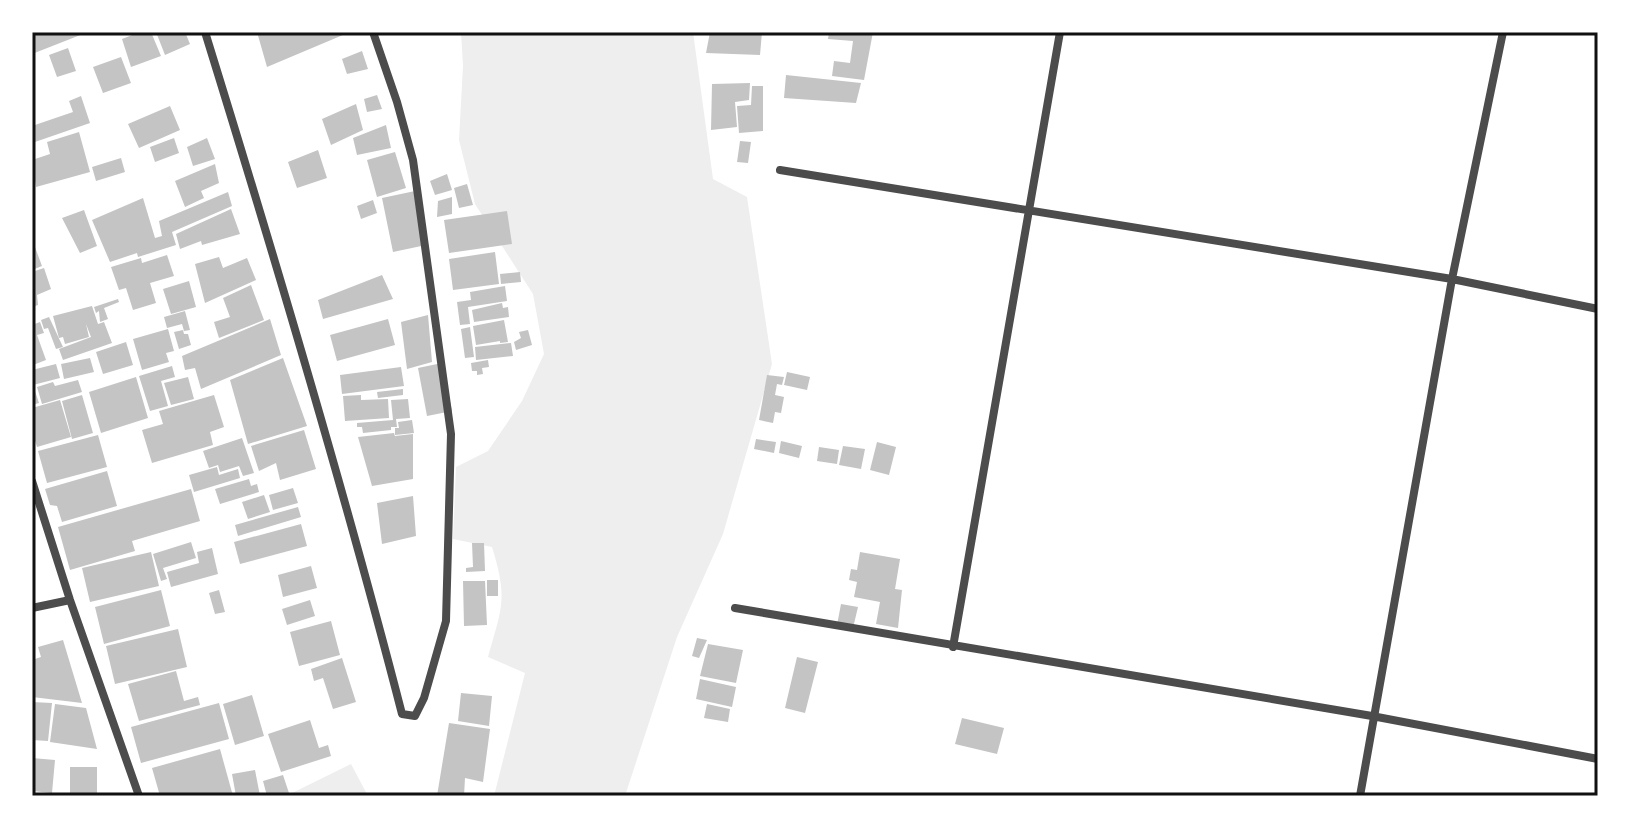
<svg xmlns="http://www.w3.org/2000/svg" width="1630" height="828" font-family="Jost,sans-serif">
<style>
.green{fill:#eee}
.building{fill:#c4c4c4}
.lines{fill:none;stroke-linecap:round;stroke-linejoin:round}
.minor{stroke:#4c4c4c;stroke-width:8}
.neatline{fill:none;stroke:#111;stroke-width:3}
</style>
<rect width="100%" height="100%" fill="#fff"/>
<path class="green" d="M461,32H693L713,179L747,197L772,364L723,534L677,637L625,796H494L525,673L488,657C502,607 508,599 492,547L453,539L456,467L488,451L522,401L544,354L533,294L475,204L459,140L463,66Z
M351,764L368,796H286Z"/>
<path class="building" d="M32,32H88L32,54Z
M140,32H151L161,56L131,67L122,39Z
M156,32H185L190,44L165,55Z
M257,32H350L267,67Z
M710,32H762L760,55L706,53Z
M829,32H873L864,80L832,76L834,61L850,63L853,41L828,39Z
M68,48L76,71L57,77L49,55Z
M362,51L368,69L347,74L342,59Z
M121,57L131,83L103,93L93,67Z
M786,75L861,83L856,103L784,98Z
M750,83L749,100L735,102L737,127L711,130L712,84Z
M752,86H763V131L739,133L737,106L751,105Z
M377,95L382,109L367,112L364,99Z
M81,96L90,123L32,143V126L73,112L69,101Z
M356,104L363,130L331,145L322,119Z
M170,106L180,130L139,148L128,124Z
M386,125L391,148L357,155L353,138Z
M79,132L90,172L36,187L32,160L50,154L47,142Z
M174,138L179,153L155,162L150,147Z
M207,138L215,159L193,166L187,147Z
M740,141L751,142L748,163L737,162Z
M318,150L327,178L297,188L288,162Z
M395,152L406,188L377,197L367,160Z
M121,158L125,172L96,181L92,167Z
M215,164L219,183L201,191L204,198L185,207L175,181Z
M447,174L452,190L435,195L430,181Z
M467,184L473,205L459,208L454,188Z
M415,191L426,245L393,252L382,198Z
M228,192L232,206L172,232L176,245L138,257L137,253L110,262L92,220L143,198L155,238L162,236L159,221Z
M452,197V214L437,217L438,201Z
M373,200L377,213L361,219L357,206Z
M231,209L240,234L202,245L201,241L180,249L176,234Z
M84,210L97,246L80,253L62,218Z
M507,211L512,244L449,253L444,220Z
M32,239L42,266L32,270Z
M495,252L499,284L453,290L449,259Z
M167,255L174,276L150,283L156,303L133,310L126,288L119,290L111,267L141,258L142,263Z
M219,257L223,268L247,258L256,280L205,303L195,264Z
M44,268L51,289L37,295L38,305L32,307V272Z
M520,272L521,282L501,284L500,274Z
M382,275L393,299L323,319L318,300Z
M189,281L196,307L171,314L163,289Z
M251,285L264,320L219,338L214,322L230,317L223,298Z
M505,286L507,301L468,307L470,324L460,325L457,302L471,300L470,292Z
M118,299L119,302L104,308L108,319L100,322L99,311L96,313L94,307Z
M502,303L503,308L508,307L509,317L474,322L472,310Z
M92,306L98,324L104,322L112,343L63,360L59,349L91,337L86,324L89,337L65,344L63,337L59,338L53,316Z
M185,311L190,330L184,331L182,324L167,328L164,317Z
M428,315L432,362L407,369L401,322Z
M49,317L63,347L56,349L48,328L44,329L41,320Z
M270,319L281,355L201,389L195,368L185,370L182,356Z
M388,319L395,345L337,361L330,335Z
M504,320L508,342L500,343V341L476,345L473,326Z
M40,322L44,333L37,335L46,360L33,365L32,325Z
M470,327L474,357L465,358L461,329Z
M168,329L174,351L166,353L169,362L142,370L133,339Z
M183,330L184,334H188L191,345L179,349L174,332Z
M528,330L532,345L516,350L514,342L521,338L519,332Z
M126,342L133,365L103,374L96,352Z
M511,343L513,356L476,360L475,347Z
M90,358L94,372L64,379L61,364Z
M283,358L307,426L248,444L230,380Z
M488,360L489,367L482,368L483,374L477,375V371H472L471,363Z
M442,363L452,411L427,416L418,368Z
M56,364L60,378L33,385L39,403L32,405V370Z
M172,366L175,377L161,381L168,406L150,411L139,376Z
M401,367L404,386L342,394L340,375Z
M787,372L810,377L807,390L784,385Z
M767,375L784,377L782,385L777,384L775,395L784,397L781,413L775,412L773,423L759,420Z
M136,377L148,418L101,433L89,392Z
M188,377L194,399L171,405L164,383Z
M78,380L82,392L42,404L37,387L53,382L55,386Z
M403,389V395L378,398L377,392Z
M82,395L93,433L72,439L62,401Z
M214,395L224,427L210,432L213,445L152,463L142,430L163,424L159,411Z
M361,395V400L388,399L389,418L345,421L343,396Z
M408,399L410,418L396,419L397,427H391V430L363,433L362,427H357V423L393,420L391,400Z
M60,400L71,437L37,447L32,431V408Z
M412,420L414,433L395,435V428H399L398,422Z
M304,430L316,469L280,480L276,463L259,471L251,446Z
M394,433L396,440L395,436L413,434V479L372,486L358,437Z
M98,435L107,467L47,483L38,451Z
M242,438L254,473L243,476L239,466L220,472L218,465L209,468L203,451Z
M756,439L776,442L774,453L754,449Z
M781,441L802,446L799,458L779,453Z
M877,442L896,447L889,475L870,470Z
M843,446L865,449L861,469L839,465Z
M819,447L839,450L837,464L817,461Z
M217,467L219,475L238,469L240,478L194,492L189,475Z
M107,471L117,506L62,522L57,506L50,505L45,489Z
M249,479L251,486L257,484L259,492L220,504L215,489Z
M293,488L298,503L273,510L269,495Z
M191,489L200,521L132,541L135,551L70,570L58,527Z
M264,495L270,512L248,519L242,502Z
M413,496L416,536L382,544L377,503Z
M298,507L301,517L238,536L235,525Z
M301,524L307,546L240,564L234,542Z
M191,542L196,558L163,568L167,579L161,581L153,554Z
M472,543H484L485,571L466,572V568L473,567Z
M212,548L218,574L171,587L167,572L199,563L197,552Z
M151,552L159,586L90,602L82,568Z
M860,552L900,559L895,589L902,590L898,628L876,624L880,602L854,597L857,582L849,580L851,569L857,570Z
M311,566L317,588L283,597L278,575Z
M487,580H498V596H487Z
M463,581H485L487,625L464,626Z
M161,590L170,626L104,644L95,607Z
M219,590L225,612L215,614L209,593Z
M310,600L315,616L287,625L282,609Z
M841,604L858,607L853,628L837,625Z
M331,621L340,655L299,666L290,632Z
M178,629L187,667L115,684L106,646Z
M697,638L707,640L699,658L692,656Z
M63,640L82,703L32,697V660L41,657L38,647Z
M708,644L743,650L736,683L700,676Z
M797,657L818,662L805,713L785,708Z
M342,658L356,702L333,709L323,678L314,681L311,669Z
M176,671L184,701L198,697L200,705L139,721L128,684Z
M700,679L736,687L732,707L696,699Z
M461,693L492,696L489,726L458,721Z
M252,695L264,736L235,745L223,704Z
M32,702L52,703L48,741L32,740Z
M219,703L229,739L141,763L131,727Z
M55,704L86,708L97,749L50,742Z
M707,704L730,709L728,722L704,718Z
M962,718L1004,728L997,754L955,744Z
M310,720L319,748L328,745L331,756L281,772L268,734Z
M449,723L490,729L483,782L465,778L464,796H437Z
M220,749L233,796H160L152,768Z
M32,758L55,760L52,793L32,791Z
M70,767H97V796H70Z
M255,770L260,796H236L232,774Z
M283,775L289,793L267,796L263,781Z"/>
<g class="lines">
<path class="minor" d="M205,32C275,258 343,485 402,714L415,716L424,698L446,621L451,434L413,160L397,102L373,32
M780,170L1452,279L1598,309
M32,481L70,600L139,796
M32,608L70,600
M735,608L1372,716L1598,759
M953,647L1060,32
M1360,796L1452,279L1503,32"/>
</g>
<rect width="1630" height="828" fill="none" stroke="#ffffff" stroke-width="68"/>
<rect x="34" y="34" width="1562" height="760" class="neatline"/>
</svg>
